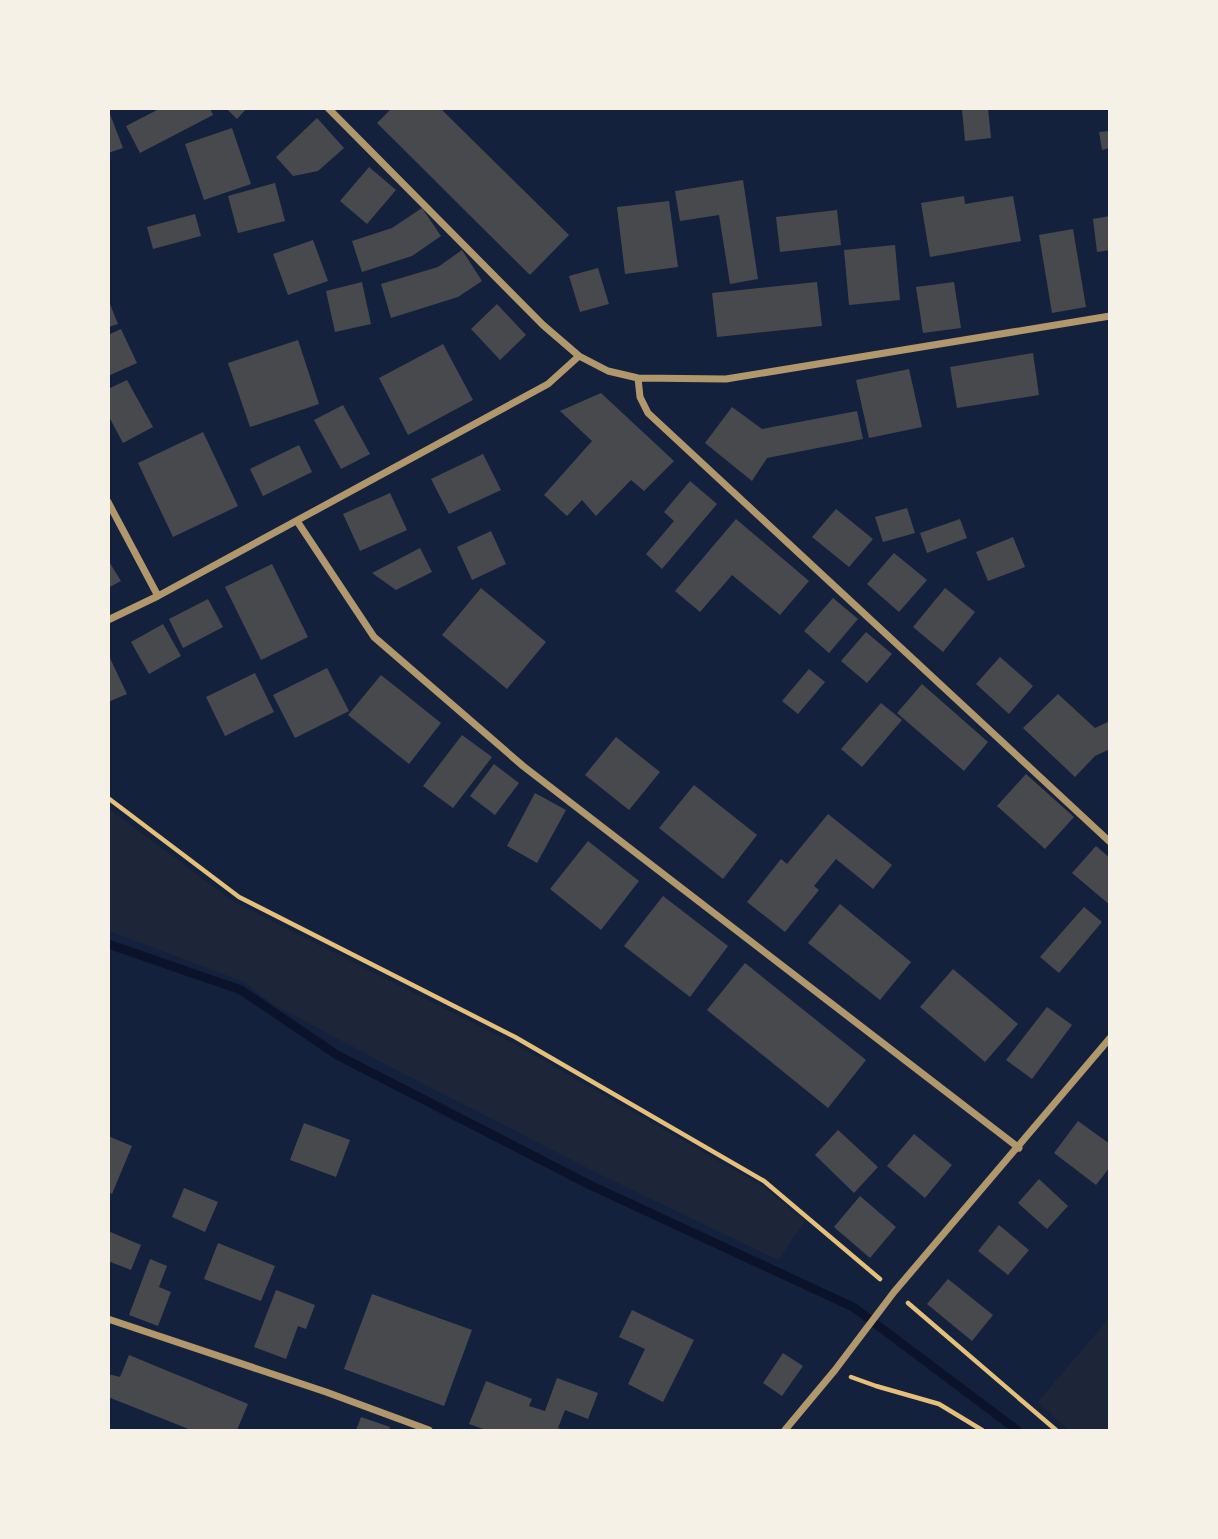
<svg xmlns="http://www.w3.org/2000/svg" width="1218" height="1539" font-family="'Public Sans',sans-serif">
<style>
.green{fill:#1d2539}
.lines{fill:none;stroke-linecap:round;stroke-linejoin:round}
.stream{stroke:#0b132b;stroke-width:9}
.building{fill:#48494c}
.path{stroke:#e5c07b;stroke-width:4.5}
.minor{stroke:#b1986c;stroke-width:7}
</style>
<rect width="100%" height="100%" fill="#14213d"/>
<path class="green" d="M108,808L234,902L513,1043L764,1187L805,1221L778,1260L599,1174L408,1076L276,1006L244,982L109,931Z
M1109,1318V1430H1068L1038,1402Z"/>
<g class="lines">
<path class="stream" d="M108,944L241,990L337,1055L590,1185L853,1307L1017,1430"/>
</g>
<path class="building" d="M161,108H210L213,115L140,153L126,126Z
M226,108H247L237,119Z
M392,108H440L569,235L530,275L377,123Z
M988,108L991,138L965,141L962,110Z
M108,109L123,148L108,153Z
M317,118L344,148L318,171L293,176L276,157Z
M232,128L251,184L204,200L185,144Z
M1110,131V148L1102,150L1099,132Z
M369,167L396,190L367,224L340,201Z
M743,180L758,279L730,284L719,215L680,221L675,191Z
M275,183L285,221L238,233L228,196Z
M964,196L965,204L1013,196L1021,241L930,257L921,203Z
M669,201L678,267L625,274L617,207Z
M422,208L441,236L412,256L362,272L352,241L392,228Z
M837,210L841,245L780,252L776,217Z
M195,214L201,236L153,249L147,227Z
M1110,216V250L1097,252L1093,219Z
M1073,229L1086,307L1052,313L1039,235Z
M313,240L328,281L288,295L273,254Z
M895,245L900,300L849,305L844,250Z
M462,250L482,281L458,297L391,318L381,284L438,267Z
M598,268L609,304L580,312L569,276Z
M362,282L371,324L335,332L326,291Z
M817,282L822,326L717,337L712,293Z
M954,282L961,328L923,333L916,287Z
M108,299L118,324L108,327Z
M497,304L526,335L500,360L471,329Z
M121,329L137,363L108,376V335Z
M298,340L319,404L250,427L228,363Z
M443,344L473,400L408,435L379,378Z
M1033,353L1039,395L957,408L950,367Z
M909,369L922,427L869,438L856,380Z
M127,380L153,427L123,443L108,415V389Z
M601,393L674,461L644,491L631,480L596,516L582,500L567,516L544,495L592,441L560,411Z
M343,405L370,454L341,469L314,420Z
M732,407L762,429L857,411L863,439L767,458L752,481L705,443Z
M203,432L238,506L173,537L138,463Z
M299,445L312,472L263,496L250,469Z
M483,454L501,490L449,514L431,479Z
M690,481L717,504L662,569L646,554L674,521L664,512Z
M390,493L407,530L360,551L343,514Z
M907,508L915,533L883,542L875,517Z
M836,509L873,539L849,567L812,537Z
M736,519L809,581L780,615L732,575L700,612L675,591Z
M960,519L967,538L927,553L920,533Z
M491,531L506,564L472,580L457,547Z
M1013,537L1025,567L988,581L976,552Z
M420,548L432,572L396,590L372,573Z
M894,553L927,580L899,612L867,584Z
M108,560L121,581L108,588Z
M272,564L308,637L261,660L225,587Z
M481,588L546,642L507,689L442,635Z
M945,588L975,612L943,652L913,627Z
M833,598L858,619L829,653L804,631Z
M208,599L223,627L183,648L169,619Z
M163,624L181,656L149,674L131,642Z
M866,632L892,654L867,683L841,661Z
M108,654L127,694L108,702Z
M1000,657L1033,686L1009,714L976,684Z
M327,668L349,711L295,738L273,695Z
M809,669L825,682L798,714L782,701Z
M255,673L274,712L225,736L206,697Z
M381,675L441,723L409,764L348,715Z
M922,684L988,742L964,771L897,713Z
M1058,694L1095,728L1110,721V749L1095,756L1075,777L1023,728Z
M881,703L902,720L862,767L841,749Z
M462,735L492,757L453,808L423,786Z
M616,737L660,772L629,810L585,775Z
M494,764L519,783L495,815L470,796Z
M1026,774L1074,817L1045,849L997,806Z
M694,785L757,835L723,879L659,828Z
M535,793L566,810L537,863L507,846Z
M828,814L892,865L873,889L836,859L814,886L819,890L785,932L747,902L781,859L787,864Z
M588,841L639,881L601,930L550,889Z
M1096,846L1110,858V905L1072,873Z
M663,896L728,946L690,997L624,946Z
M840,904L911,962L880,1000L808,943Z
M1084,907L1102,922L1059,973L1040,957Z
M745,963L866,1060L828,1108L707,1010Z
M953,969L1018,1024L985,1062L920,1007Z
M1047,1007L1072,1025L1032,1079L1006,1060Z
M1078,1121L1110,1144V1167L1096,1185L1054,1153Z
M304,1123L350,1140L336,1177L290,1160Z
M838,1130L878,1167L854,1193L815,1155Z
M914,1134L952,1165L925,1198L887,1166Z
M108,1136L132,1146L112,1194L108,1192Z
M1039,1179L1068,1206L1047,1229L1018,1203Z
M184,1188L218,1202L205,1232L172,1217Z
M860,1196L896,1227L870,1258L834,1227Z
M999,1225L1029,1250L1008,1275L978,1251Z
M108,1231L141,1245L131,1270L108,1261Z
M218,1243L275,1266L261,1301L204,1279Z
M150,1259L167,1266L159,1287L171,1292L158,1326L129,1315Z
M948,1279L993,1315L972,1341L927,1304Z
M276,1290L315,1305L306,1329L298,1326L286,1359L254,1347Z
M372,1294L472,1330L444,1406L344,1369Z
M632,1310L694,1340L663,1402L628,1384L645,1349L619,1337Z
M783,1353L803,1366L782,1396L763,1383Z
M129,1355L248,1404L237,1430H191L108,1397V1374L120,1377Z
M557,1378L598,1393L588,1419L565,1410L558,1428L564,1430H486L469,1424L486,1381L532,1399L529,1406L545,1411Z
M361,1417L390,1427L389,1430H356Z"/>
<g class="lines">
<path class="path" d="M108,798L239,897L515,1037L764,1181L880,1279
M908,1303L1056,1430
M851,1377L876,1386L939,1404L982,1430"/>
<path class="minor" d="M328,108L543,325L579,356L608,371L638,378L726,379L1110,316
M638,378L640,397L648,413L1110,842
M108,502L158,596
M297,521L374,637L523,766L1019,1148
M108,620L158,596L548,384L579,356
M108,1319L326,1392L429,1430
M785,1430L835,1370L894,1292L1110,1038"/>
</g>
<rect width="1218" height="1539" fill="none" stroke="#f6f1e7" stroke-width="220"/>
</svg>
